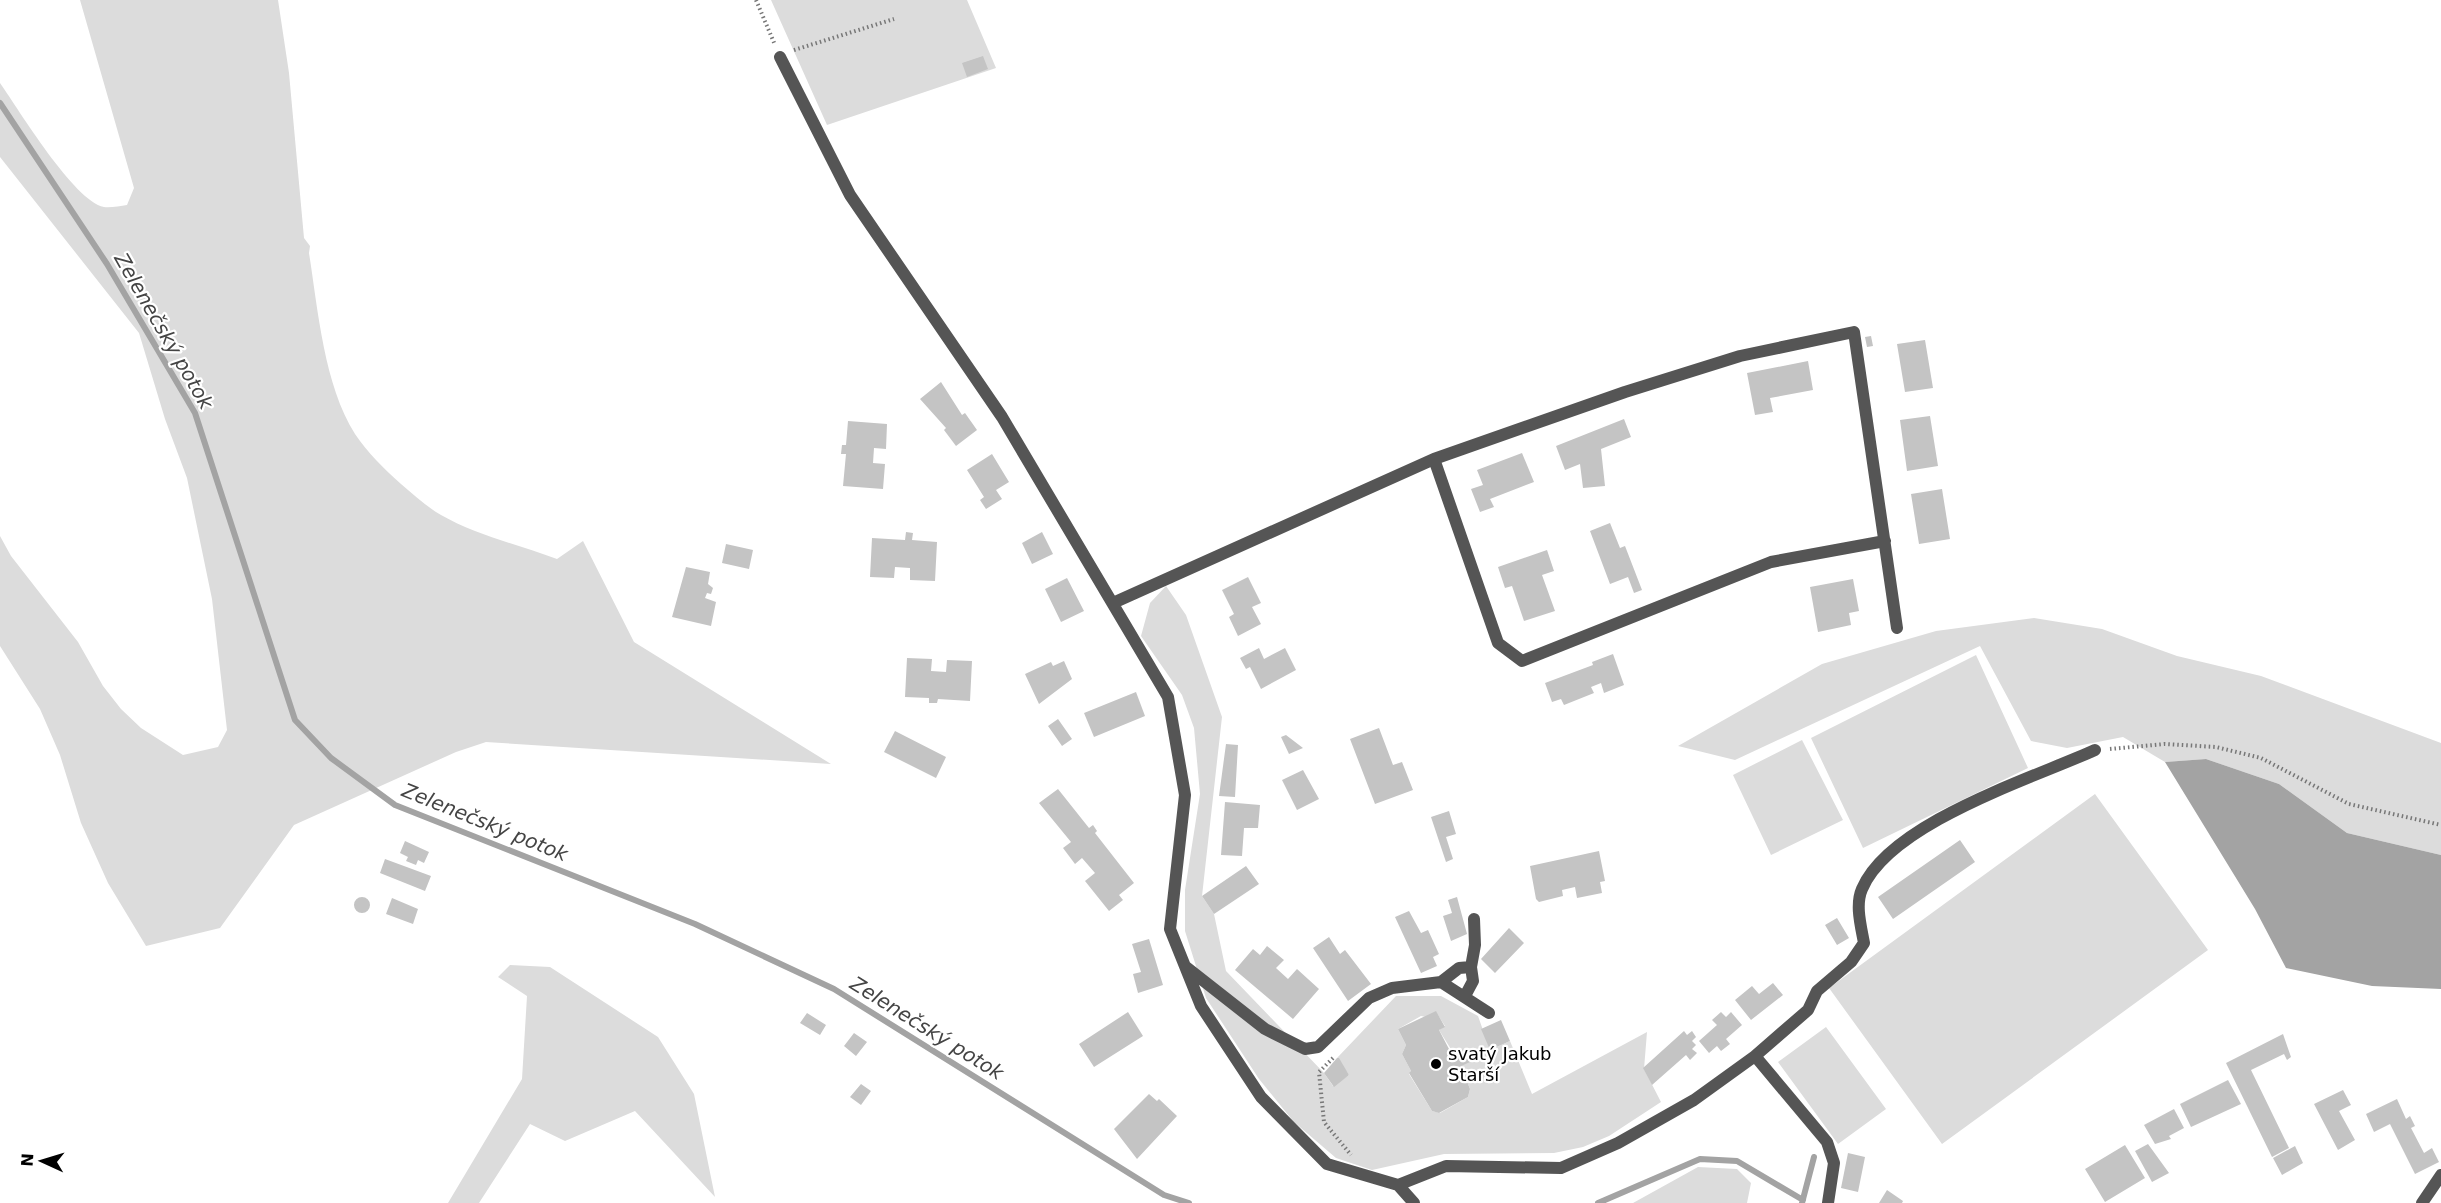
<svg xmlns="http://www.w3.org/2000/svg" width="2441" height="1203" font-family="'DejaVu Sans',sans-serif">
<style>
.green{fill:#dcdcdc;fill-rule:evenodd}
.water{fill:#a3a3a3}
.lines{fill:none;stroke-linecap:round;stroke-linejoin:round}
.stream{stroke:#a3a3a3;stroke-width:6}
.building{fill:#c4c4c4}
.path{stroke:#777;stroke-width:4;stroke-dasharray:1.5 3;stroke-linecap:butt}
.minor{stroke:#555;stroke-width:12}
.poi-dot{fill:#000;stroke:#fff;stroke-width:2}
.labels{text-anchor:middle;stroke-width:4.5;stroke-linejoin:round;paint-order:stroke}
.poi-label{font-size:18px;fill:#000;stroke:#fff;text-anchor:start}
.water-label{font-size:20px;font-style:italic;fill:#444;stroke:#fff}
</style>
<rect width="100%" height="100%" fill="#fff"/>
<path class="green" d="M80,0H278L289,73L304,238L310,246L309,253C318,310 324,385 355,434C368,453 384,469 401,484C414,495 427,507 441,515C476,535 519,545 557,559L583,541L634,642L831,764L486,742L456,752L294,825L220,928L146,946L108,883L81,823L60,755L40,709L0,646V536L11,556L78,642L103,686L121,709L141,728L183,755L218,747L227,730L212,599L187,478L165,419L139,333L0,157V83C19,110 74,201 104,207C110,208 120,206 127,205L134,188Z
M771,0H967L996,68L827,125Z
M1166,586L1186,615L1222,717L1202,896L1214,914L1226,971L1324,1073L1333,1086L1349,1075L1337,1058L1396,996H1441L1478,1016L1490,1050L1510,1041L1532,1094L1647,1032L1644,1069L1661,1102L1609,1136L1583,1147L1554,1153L1444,1154L1372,1170L1336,1158L1294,1122L1259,1079L1206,998L1185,931V890L1200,794L1194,728L1182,695L1141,636L1150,603ZM1436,1012L1445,1026L1439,1030L1454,1054L1462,1050L1461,1066L1470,1089L1468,1097L1440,1113L1432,1111L1409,1074L1411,1071L1402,1054L1406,1045L1398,1029L1421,1016L1426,1017Z
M2034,618L2102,629L2177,656L2261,676L2441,743V855L2347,833L2279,784L2206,759L2165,762L2123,737L2067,748L2031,741L1980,646L1735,760L1678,746L1822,664L1936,631Z
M1976,655L2028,768L1863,848L1811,738Z
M1802,740L1843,820L1771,855L1733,775Z
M2095,794L2208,950L1942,1144L1829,988Z
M510,965L550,967L658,1037L694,1094L715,1197L635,1111L565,1141L530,1124L479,1203H448L522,1079L527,996L498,977Z
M1826,1027L1886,1109L1838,1144L1778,1062Z
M1698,1167L1737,1169L1751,1183L1747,1203H1633Z"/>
<path class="water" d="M2206,759L2279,784L2347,833L2441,855V989L2372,986L2286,968L2255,909L2165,762Z"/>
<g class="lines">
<path class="stream" d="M0,103L107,264L195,413L295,720L331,758L395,805L695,924L834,989L1164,1195L1189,1203
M1598,1203L1700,1159L1737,1161L1803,1200
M1802,1203L1814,1157"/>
</g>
<path class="building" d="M983,56L988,69L967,77L962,63Z
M1871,336L1873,346L1867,347L1865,337Z
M1925,340L1933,388L1905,392L1897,344Z
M1808,361L1813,390L1770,398L1773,412L1755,415L1747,373Z
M941,382L962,415L965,413L977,430L956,446L944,430L946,428L920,399Z
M1930,416L1938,466L1907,471L1900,420Z
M1624,419L1631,437L1601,449L1605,486L1583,488L1580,464L1565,470L1556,446Z
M848,421L887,424L886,449L874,448L873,463L885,464L883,489L843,486L846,454H841L842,445H846Z
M1522,453L1534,482L1490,499L1494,507L1480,512L1471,489L1483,485L1477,470Z
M992,454L1009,482L996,490L1002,499L986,509L980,500L984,497L967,470Z
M1942,489L1950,539L1919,544L1911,494Z
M1610,523L1620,548L1625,546L1642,590L1634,593L1628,577L1610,584L1590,531Z
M906,532L913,533L912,540L937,542L935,581L910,580V568L895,567L894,578L870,577L872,538L905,540Z
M1042,532L1053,554L1032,564L1022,543Z
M726,544L753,550L749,569L722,563Z
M1547,550L1554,571L1542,575L1555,611L1524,621L1512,586L1505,588L1498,567Z
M686,567L710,572L708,584L713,588L711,594L707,593L705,598L716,602L711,626L672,617Z
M1248,577L1261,603L1252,607L1261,624L1238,636L1229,617L1234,614L1222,590Z
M1067,578L1084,611L1061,622L1045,589Z
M1853,579L1859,611L1849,613L1851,625L1818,632L1810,587Z
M1259,648L1264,659L1285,648L1296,670L1261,689L1250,667L1246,669L1240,658Z
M1613,654L1624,685L1604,693L1601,683L1591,687L1594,693L1564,705L1561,699L1552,702L1545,683L1593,665L1592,662Z
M907,658L932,659L931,671L946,672L947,660L972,661L970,701L938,699L937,703H929V698L905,697Z
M1064,661L1072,679L1039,704L1025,674L1051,662L1053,666Z
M1136,692L1145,716L1094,737L1084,713Z
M1058,719L1072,739L1062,746L1048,726Z
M1379,728L1393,765L1402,762L1413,790L1375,804L1350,739Z
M895,731L946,757L936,778L884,752Z
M1286,735L1303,748L1289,754L1281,737Z
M1226,744L1238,745L1235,797L1219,796Z
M1303,770L1319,799L1297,810L1282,780Z
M1058,789L1089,828L1093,825L1097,831L1095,833L1134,883L1119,895L1123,900L1109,911L1085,881L1095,873L1082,858L1075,864L1063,848L1071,842L1039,803Z
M1225,802L1260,805L1258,828H1244L1242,856L1221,855Z
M1449,811L1456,834L1446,837L1453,859L1446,862L1431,817Z
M1960,840L1975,862L1893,919L1878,897Z
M405,841L429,852L424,863L418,860L416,865L406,861L408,857L400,853Z
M1599,851L1605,881L1600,882L1602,893L1577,898L1575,887L1562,890L1563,896L1539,902L1536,899L1530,866Z
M385,859L431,876L425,891L380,873Z
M1246,866L1259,884L1214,914L1202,896Z
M1457,897L1467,934L1451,941L1443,916L1452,913L1448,900Z
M354 905a8 8 0 1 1 16 0a8 8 0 1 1-16 0Z
M392,898L418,909L413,924L386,914Z
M1409,911L1421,933L1428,930L1439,954L1433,957L1437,966L1421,973L1395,917Z
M1837,918L1849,938L1837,945L1825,925Z
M1509,928L1524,943L1495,973L1481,959Z
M1329,937L1340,954L1345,950L1371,984L1348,1001L1313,948Z
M1149,939L1163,985L1138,993L1133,974L1141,972L1132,944Z
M1267,946L1284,960L1276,968L1288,979L1297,969L1319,989L1293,1019L1235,970L1253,949L1260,955Z
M1773,983L1783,995L1751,1020L1735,1000L1752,986L1759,994Z
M1436,1011L1445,1027L1439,1030L1449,1049L1454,1054L1462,1049L1470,1062L1461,1066L1470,1089L1468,1097L1439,1113L1432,1111L1409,1073L1411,1071L1402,1054L1406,1045L1398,1029Z
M1128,1012L1143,1036L1094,1067L1079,1044Z
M1721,1012L1726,1017L1731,1012L1742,1025L1726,1039L1730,1044L1721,1051L1717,1046L1709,1053L1699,1041L1717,1025L1712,1020Z
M807,1013L826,1025L820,1035L800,1023Z
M1501,1020L1510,1041L1490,1050L1481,1029Z
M1684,1031L1687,1035L1692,1031L1696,1037L1692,1041L1696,1045L1692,1049L1697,1053L1690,1060L1686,1055L1652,1085L1643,1068Z
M854,1033L867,1042L856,1056L844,1046Z
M2283,1034L2291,1057L2287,1060L2284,1054L2251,1070L2289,1148L2272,1157L2226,1063Z
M1337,1058H1339L1349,1075L1334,1087L1324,1073Z
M2228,1080L2241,1104L2191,1127L2180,1104Z
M861,1084L871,1091L861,1105L850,1097Z
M2343,1090L2351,1105L2339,1111L2355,1140L2338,1150L2314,1104Z
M1149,1094L1157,1101L1159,1099L1177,1116L1137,1159L1114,1129Z
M2397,1099L2406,1119L2410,1116L2415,1126L2411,1128L2424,1153L2432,1148L2439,1162L2415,1174L2390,1124L2374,1132L2366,1114Z
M2174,1109L2184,1128L2169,1136L2171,1139L2155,1144L2144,1125Z
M2148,1144L2169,1173L2152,1182L2135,1151Z
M2125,1145L2145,1178L2105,1202L2085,1169Z
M2295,1146L2303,1163L2282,1175L2273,1158Z
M1848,1153L1865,1157L1858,1192L1841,1188Z
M1887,1190L1903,1201L1902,1203H1879Z"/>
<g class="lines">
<path class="path" d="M756,0L775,45
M794,50L894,19
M2110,749L2165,744L2216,747L2261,758L2349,804L2441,825
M1333,1058L1319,1072L1324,1122L1351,1155"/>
<path class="minor" d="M780,57L850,195L1002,417L1168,697L1185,795L1170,929L1201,1006L1261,1097L1327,1164L1398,1185L1414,1203
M1434,459L1498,643L1522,661L1771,562L1885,541
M1113,603L1434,459L1625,392L1740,356L1854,332L1897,628
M1186,967L1265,1029L1305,1049L1318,1047L1369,998L1392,988L1441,982L1489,1013
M1471,967L1475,945L1474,919
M1441,982L1459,968L1471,967L1473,981L1465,996
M1755,1056L1808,1010L1817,991L1851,962L1864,943C1861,926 1855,905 1862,889C1890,823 2031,779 2095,750
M1398,1185L1446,1166L1561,1168L1618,1143L1694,1100L1755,1056L1827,1142L1834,1163L1828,1203
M2422,1203L2441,1175"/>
</g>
<circle class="poi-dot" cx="1436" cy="1064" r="6"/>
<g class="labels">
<g class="poi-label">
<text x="1448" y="1060">svatý Jakub<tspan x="1448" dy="21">Starší</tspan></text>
</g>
<g class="water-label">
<text transform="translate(164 331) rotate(60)" y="7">Zelenečský potok</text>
<text transform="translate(485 822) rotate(22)" y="7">Zelenečský potok</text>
<text transform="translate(927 1028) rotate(32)" y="7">Zelenečský potok</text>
</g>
</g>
<g transform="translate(42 1161) rotate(274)" stroke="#ffffff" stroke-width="4.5" paint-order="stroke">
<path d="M0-4.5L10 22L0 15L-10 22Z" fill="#000000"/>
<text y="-9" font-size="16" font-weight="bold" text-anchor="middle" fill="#000000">N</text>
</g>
</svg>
